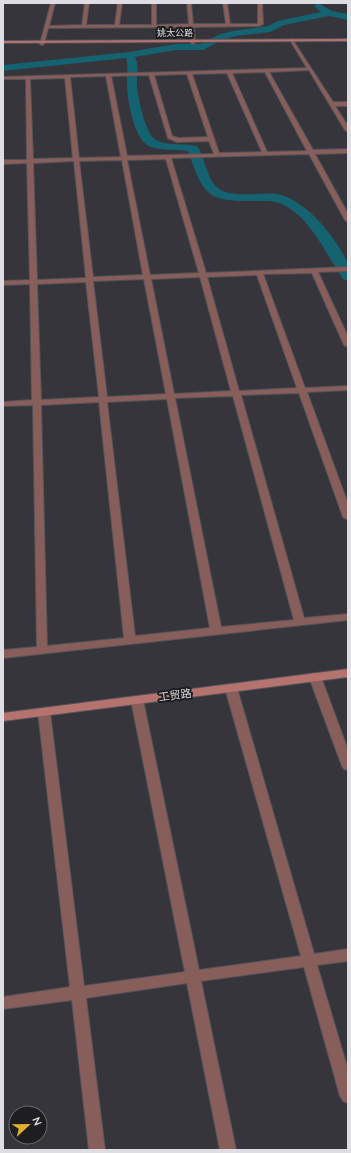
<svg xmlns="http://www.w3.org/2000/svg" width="351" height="1153" font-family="Quicksand,'Noto Sans SC',sans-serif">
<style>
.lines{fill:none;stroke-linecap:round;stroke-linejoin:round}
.canal{fill:#156271;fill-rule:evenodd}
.street-casing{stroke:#55535a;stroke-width:2}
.secondary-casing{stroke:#55535a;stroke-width:2}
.street{fill:#885e5b;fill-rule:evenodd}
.secondary{fill:#b5736f;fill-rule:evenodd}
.labels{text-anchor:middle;stroke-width:4;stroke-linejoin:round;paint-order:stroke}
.far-street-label{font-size:9px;fill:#dedde2;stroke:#1e1d20}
.street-label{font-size:11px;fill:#dedde2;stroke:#1e1d20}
</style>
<rect width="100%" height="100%" fill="#37353c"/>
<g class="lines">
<path class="canal" d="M318,3L332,11L348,14V20L329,16L284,25L270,32L236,36L224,39L203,50H176L135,57C140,67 136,77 137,87C139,100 145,136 158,141C169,146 185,143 197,146C206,159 206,179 219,189C231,198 262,192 277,194C304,198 337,238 347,262C349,267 348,275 348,281L343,279C325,253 312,219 282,204C273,200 263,201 254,201C206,202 203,194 188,151C175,149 163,151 151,147C134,141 128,102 127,86C126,76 129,68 126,58L3,71V65L129,52L176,44H201L218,35L232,31L268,26L278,21L321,12L314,6Z"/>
<defs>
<path id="street" d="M51,3H55L49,26L82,25L85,3H89L86,25H115L118,3H122L119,25H152V3H156V25L189,24L187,3H191L193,24H226L223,3H227L230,24H258V3H262L263,24L259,26L194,27L195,43L193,44L191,43L189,27L48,28L44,44L42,45L40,44Z
M292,39L333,102H348V106H335L348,126V132L345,130L309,70L269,72L313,150L348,149V153L315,154L348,214V222L345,220L309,154L171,158L206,273L348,267V271L318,272L348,337V347L344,345L312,273L263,274L305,388L348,386V390L307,392L348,504V520L343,517L299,393L241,395L304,618L348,614V620L3,658V650L37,647L33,405L3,406V402L32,400L30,284L3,285V281L30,280L27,163L3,164V160H27L26,79H3V77L307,68L290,40ZM265,72L307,151L267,152L232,73ZM227,73L262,152L219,153L192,74ZM187,74L208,137L178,138L172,136L154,75ZM149,75L168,138L177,142L209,141L214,154L127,156L111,76ZM106,76L121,157L79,158L70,77ZM65,78L73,158L33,159L30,79ZM166,159L199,273L150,275L127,160ZM122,160L143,275L93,277L79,161ZM74,161L86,278L37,280L33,163ZM257,275L297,388L239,391L207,277ZM200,277L231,391L174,394L151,279ZM144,279L166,394L107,397L93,281ZM86,282L99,397L41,400L37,284ZM233,396L294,620L221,627L175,398ZM167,399L210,628L135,636L107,402ZM99,402L124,638L47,646L41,405Z
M315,673L319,674L321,677L348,750V770L344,769L342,766L309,677L311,674Z
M231,684L235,685L237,688L314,954L348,949V961L317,965L348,1070V1103L343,1101L340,1096L304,967L201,981L236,1150H220L187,983L86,998L105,1150H89L72,1000L3,1009V997L70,987L38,712L40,709H48L50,712L84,986L185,972L131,700L133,697H141L143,700L199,970L301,956L225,688L227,685Z"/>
<path id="secondary" d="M348,39V41L3,43V41Z
M348,669V677L3,721V713Z"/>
</defs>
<use href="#street" class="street-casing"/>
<use href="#secondary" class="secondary-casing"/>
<use href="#street" class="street"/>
<use href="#secondary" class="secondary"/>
</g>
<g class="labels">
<g class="far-street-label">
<text x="175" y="36">姚太公路</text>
</g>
<g class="street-label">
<text transform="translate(175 695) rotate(-7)" y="4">工贸路</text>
</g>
</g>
<rect width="351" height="1153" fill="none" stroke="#dedde2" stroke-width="8"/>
<g transform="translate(28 1125) rotate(68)"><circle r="19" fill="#1e1d20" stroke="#6b6a6e"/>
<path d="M0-3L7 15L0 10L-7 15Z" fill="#e1af34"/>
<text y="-6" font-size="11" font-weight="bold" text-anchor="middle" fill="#dedde2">N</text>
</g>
</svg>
